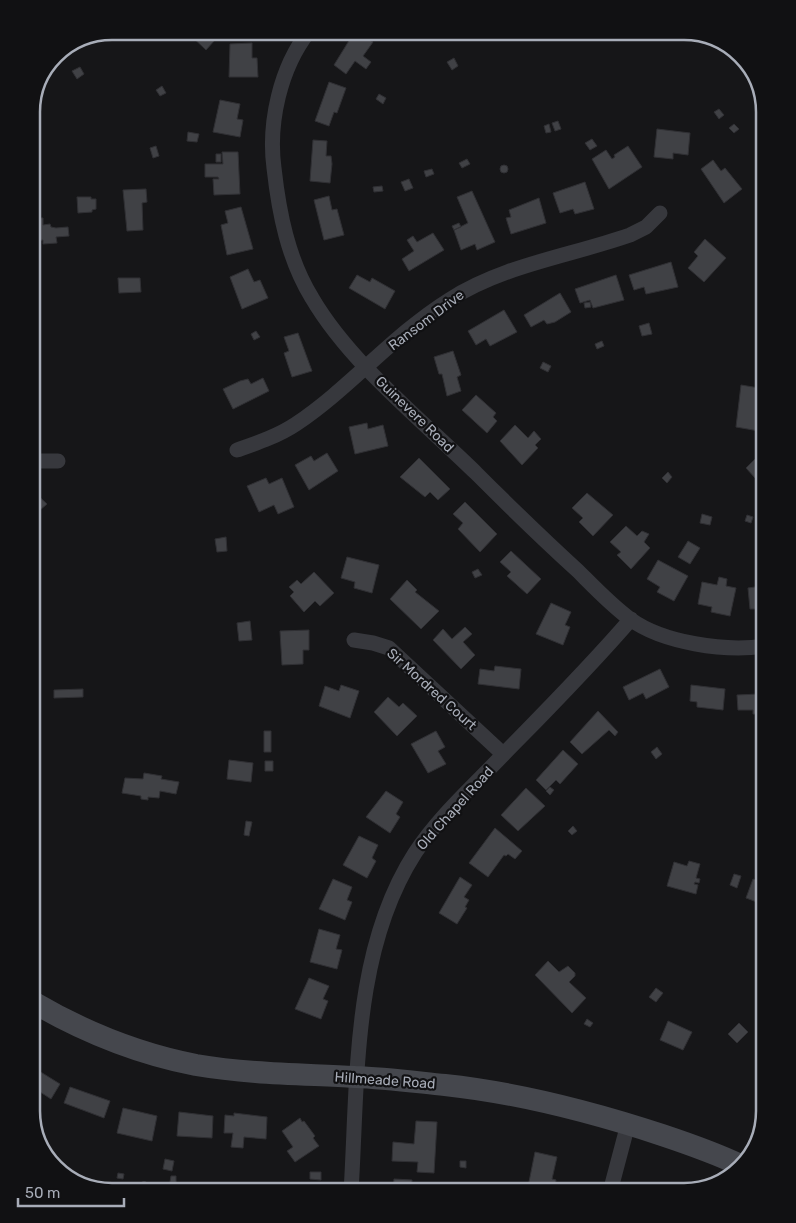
<svg xmlns="http://www.w3.org/2000/svg" width="796" height="1223" font-family="Rubik,sans-serif">
<style>
.building{fill:#404145;stroke:#303034}
.lines{fill:none;stroke-linecap:round;stroke-linejoin:round}
.street{stroke:#37383d;stroke-width:15}
.secondary{stroke:#45474d;stroke-width:22}
.labels{text-anchor:middle;stroke-width:4.5;stroke-linejoin:round;paint-order:stroke}
.street-label{font-size:14px;fill:#a8adb8;stroke:#111113}
.rim{fill:none;stroke:#a8adb8;stroke-width:2.5}
</style>
<rect width="100%" height="100%" fill="#161618"/>
<path class="building" d="M186,31H223L206,50Z
M355,31L373,42L363,56L371,62L366,69L355,61L346,74L334,65Z
M252,43V58H257L258,77H229L230,44Z
M454,58L458,66L452,70L447,62Z
M80,67L84,74L77,79L72,71Z
M329,82L346,88L337,113L334,112L329,126L315,121Z
M162,86L166,93L160,96L156,90Z
M379,94L386,98L383,104L376,99Z
M220,100L240,104L237,119L243,120L240,137L213,132Z
M719,109L724,115L719,119L714,112Z
M558,121L561,129L555,131L552,123Z
M549,124L551,132L546,133L544,126Z
M734,124L739,129L734,133L729,128Z
M657,129L690,133L688,155L673,153V159L654,157Z
M188,132L199,134L197,142L187,141Z
M592,139L597,146L590,150L585,143Z
M313,140L327,141L326,156H331L332,164L330,183L310,181Z
M156,146L159,156L153,158L150,148Z
M628,146L642,167L609,189L592,159L606,150L612,159L615,157L614,155Z
M222,152H238L240,194L214,195L213,179H219L218,177H205V164H223Z
M216,154H221V162H216Z
M467,159L470,164L462,168L459,163Z
M713,160L721,171L725,168L742,189L724,203L701,169Z
M500 169a4 4 0 1 1 8 0a4 4 0 1 1-8 0Z
M432,169L434,174L426,177L424,171Z
M409,179L413,188L405,191L401,182Z
M585,182L594,209L575,214L573,209L560,213L553,193Z
M382,186L383,191L374,192L373,187Z
M146,189L147,202L142,203L143,230L127,231L123,190Z
M472,191L495,242L477,250L475,244L461,250L454,230L468,223L457,197Z
M329,196L332,210L337,209L344,235L324,240L314,200Z
M77,197H91V199H96V209L92,210V212L78,213Z
M539,198L546,223L511,234L506,218L511,217L509,210Z
M241,207L253,249L227,255L221,225L228,223L225,211Z
M39,208V218H43V225L50,224L51,227L56,228L68,227L69,236L56,237L57,243L43,244V240L31,241V209Z
M459,223L461,227L454,230L452,226Z
M433,233L444,250L409,271L402,259L414,251L407,240L413,236L417,242Z
M705,239L726,258L704,282L688,268L698,256L694,252Z
M671,262L678,287L646,294L644,287L634,290L629,275Z
M248,269L254,282L260,280L268,298L242,309L230,277Z
M357,275L370,282L372,278L395,291L385,309L349,288Z
M616,275L624,300L593,308L590,300L580,303L575,289Z
M118,278H140L141,292L119,293Z
M560,293L571,312L555,322L547,324L544,320L531,327L524,315Z
M590,302L591,307L585,308L584,303Z
M504,310L517,332L490,346L486,339L476,345L468,331Z
M649,323L652,334L642,336L639,326Z
M256,331L260,337L254,340L251,334Z
M298,333L312,371L292,377L284,353L289,351L284,337Z
M602,341L604,346L597,349L595,344Z
M453,351L461,375L457,377L461,391L447,396L442,374H439L434,357Z
M543,362L551,366L548,372L540,368Z
M263,378L269,391L233,409L223,389L240,381L248,379L251,384Z
M741,385L765,389L759,431L736,427Z
M476,395L496,413L493,417L497,421L487,433L462,410Z
M367,423L368,429L383,425L388,446L355,454L349,427Z
M515,425L528,438L534,431L541,439L535,445L538,448L522,465L500,441Z
M327,453L338,471L309,490L295,465L311,456L314,461Z
M761,453L765,457V489L746,468Z
M419,458L450,489L438,500L430,492L425,497L400,477Z
M668,472L672,477L667,483L662,478Z
M266,478L269,484L282,478L294,507L278,514L274,505L259,512L247,486Z
M32,490L47,504L31,518V491Z
M587,493L613,515L593,536L579,522L583,518L572,508Z
M465,502L497,534L480,552L458,529L463,523L453,514Z
M702,514L712,517L710,525L700,523Z
M747,515L753,517L751,523L745,521Z
M761,516L765,521L760,526L756,521Z
M626,526L637,536L642,531L649,534L644,542L650,548L631,569L617,555L621,552L610,542Z
M226,537L227,551L217,552L215,539Z
M688,541L700,548L690,564L678,557Z
M511,551L541,579L527,594L507,576L511,572L500,562Z
M347,557L379,565L372,593L354,588L355,582L341,578Z
M658,560L688,576L674,601L657,592L660,587L647,579Z
M478,569L482,575L475,578L472,572Z
M314,572L334,593L320,606L315,601L304,612L290,596L294,592L289,587L297,580L301,584Z
M719,577L727,579L726,586L736,588L730,616L711,612L712,607L698,604L702,582L717,585Z
M762,577H765V609H750L748,588L762,586Z
M407,580L417,590L415,592L439,611L421,629L390,599Z
M551,603L571,612L565,625L570,627L563,645L536,634Z
M250,621L252,640L239,641L237,623Z
M465,627L472,634L463,642L475,655L461,669L433,640L443,629L452,639Z
M309,630V650H303V664L282,665L280,631Z
M495,666L521,669L519,689L478,684L480,669L494,671Z
M660,669L669,687L646,699L643,693L629,700L623,687Z
M341,685L359,691L350,718L319,706L325,686L339,691Z
M691,685L725,689L723,710L697,707V702L690,701Z
M83,689V697L54,698V690Z
M759,692H765V714H753V710H738L737,695L759,694Z
M388,697L399,707L403,703L417,716L397,736L374,712Z
M598,711L618,732L615,736L609,730L582,754L570,742Z
M264,731H271V752H264Z
M436,731L445,747L438,751L446,764L428,773L411,744Z
M657,747L662,754L656,759L651,752Z
M563,750L578,764L560,784L556,780L546,790L536,780Z
M229,760L253,763L251,782L227,779Z
M265,761H273V771H265Z
M144,773L162,776L161,779L179,782L176,794L160,791L159,798L148,797V800L141,799V796L122,793L125,778L143,779Z
M550,787L554,790L550,795L546,791Z
M526,788L545,806L518,831L501,815Z
M386,791L403,802L396,814L400,817L390,833L366,817Z
M246,821L252,822L249,836L244,835Z
M573,826L577,831L572,835L568,831Z
M495,828L522,851L515,859L508,854L506,856L504,855L488,877L469,863Z
M359,836L378,845L372,858L376,861L367,878L343,865Z
M689,861L700,864L696,878L700,879L699,883L695,882L694,884L698,885L696,894L667,886L674,862L687,866Z
M734,874L741,876L737,888L730,885Z
M460,877L472,885L464,897L469,900L465,907L467,908L457,924L439,913Z
M333,879L352,887L347,900L352,902L345,920L319,909Z
M753,879L765,883V905L746,898Z
M319,929L340,935L336,949L342,950L337,969L310,962Z
M548,961L559,972L568,966L575,973V976L569,982L586,998L572,1013L535,975Z
M309,978L329,986L323,999L328,1001L321,1019L295,1009Z
M656,988L663,993L656,1002L649,997Z
M587,1019L593,1023L590,1027L584,1024Z
M668,1021L692,1032L683,1050L660,1040Z
M739,1023L748,1032L737,1043L728,1034Z
M31,1066L60,1084L51,1099L31,1086Z
M70,1087L110,1101L104,1118L64,1103Z
M123,1108L157,1116L152,1141L117,1133Z
M179,1112L213,1116L212,1138L177,1136Z
M234,1113L267,1117L266,1139L244,1137L243,1148L231,1147L233,1133H224L225,1115L234,1116Z
M300,1118L302,1122L304,1121L315,1136L313,1138L319,1146L295,1162L287,1151L293,1147L282,1131Z
M416,1121L437,1122L434,1173L417,1172L418,1162L392,1161L393,1142L414,1144Z
M535,1152L557,1157L552,1179L556,1180L554,1192L528,1187Z
M165,1159L174,1161L172,1171L163,1169Z
M460,1161H466V1168L460,1167Z
M310,1172H321V1180L310,1179Z
M118,1173L124,1174L123,1179L117,1178Z
M171,1176H176V1182H170Z
M394,1179L412,1180L411,1192H393Z
M140.5 1185a3.5 3.5 0 1 1 7 0a3.5 3.5 0 1 1-7 0Z"/>
<g class="lines">
<path class="street" d="M309,31C280,68 268,123 274,168C279,213 288,259 312,298C350,363 422,420 477,474C510,507 543,539 578,571C594,587 611,605 630,619C663,643 725,652 765,646
M237,450C257,443 278,436 296,424C350,388 393,335 449,300C503,265 570,256 630,235L646,227L660,213
M31,461H58
M354,640L373,643L389,648L503,754
M351,1192C358,1080 352,951 415,853C437,819 470,789 498,760C543,714 589,668 631,619
M610,1192L628,1124"/>
<path class="secondary" d="M31,1001C82,1031 139,1054 196,1065C249,1074 302,1074 355,1077C385,1078 415,1082 445,1085C519,1093 592,1112 662,1135C689,1144 715,1153 740,1165"/>
</g>
<g class="labels">
<g class="street-label">
<text transform="translate(426 320) rotate(-37)" y="5">Ransom Drive</text>
<text transform="translate(415 414) rotate(44)" y="5">Guinevere Road</text>
<text transform="translate(432 689) rotate(42)" y="5">Sir Mordred Court</text>
<text transform="translate(455 808) rotate(-48)" y="5">Old Chapel Road</text>
<text transform="translate(385 1080) rotate(4)" y="5">Hillmeade Road</text>
</g>
</g>
<path d="M0 0H796V1223H0ZM112 40H684A72 72 0 0 1 756 112V1111A72 72 0 0 1 684 1183H112A72 72 0 0 1 40 1111V112A72 72 0 0 1 112 40Z" fill="#111113" fill-rule="evenodd"/>
<path class="rim" d="M112 40H684A72 72 0 0 1 756 112V1111A72 72 0 0 1 684 1183H112A72 72 0 0 1 40 1111V112A72 72 0 0 1 112 40Z"/>
<path d="M18 1198v8h106v-8" fill="none" stroke="#a8adb8" stroke-width="2.5"/>
<text x="25" y="1198" font-size="15" fill="#a8adb8" stroke="#111113" stroke-width="4" paint-order="stroke">50 m</text>
</svg>
